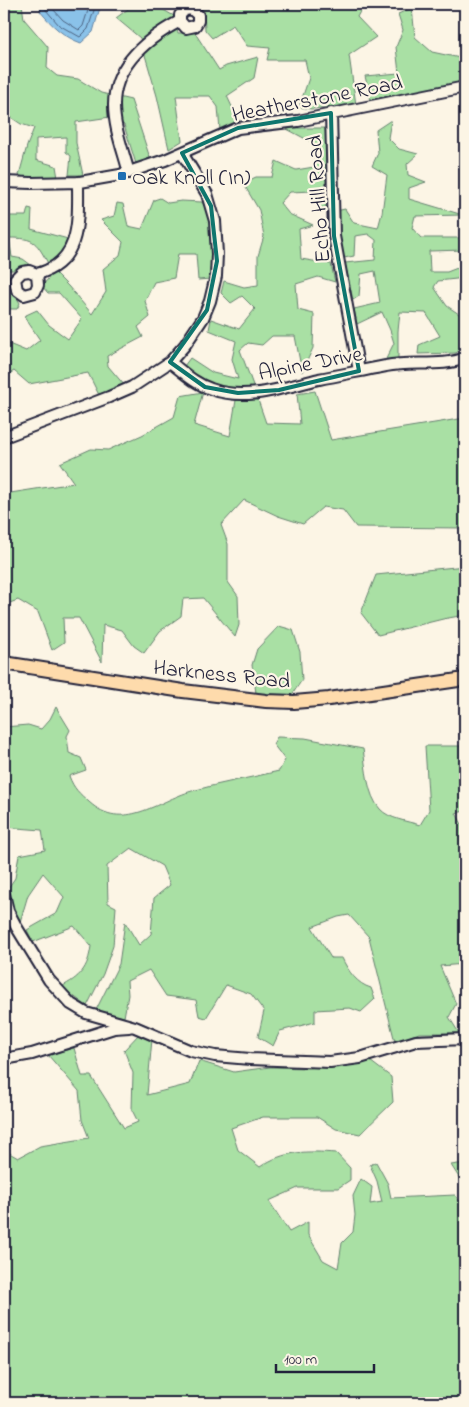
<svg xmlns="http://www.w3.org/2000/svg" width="469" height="1407" font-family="'Indie Flower',sans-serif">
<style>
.green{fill:#a9e0a4;stroke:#668170}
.water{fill:#8ac2e9;stroke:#6082a3}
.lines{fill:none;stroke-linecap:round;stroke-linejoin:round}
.shore{stroke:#4c6281;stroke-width:1}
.minor-casing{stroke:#22223b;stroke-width:14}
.major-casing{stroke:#22223b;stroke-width:16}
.minor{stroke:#fcf5e5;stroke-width:10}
.major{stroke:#fedbac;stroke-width:12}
.marked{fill:none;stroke:#0f766e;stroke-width:4;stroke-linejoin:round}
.poi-dot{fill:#1f6fb2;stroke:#fcf5e5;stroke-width:2}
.labels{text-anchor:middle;stroke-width:4.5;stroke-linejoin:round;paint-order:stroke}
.street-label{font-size:22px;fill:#22223b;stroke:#fcf5e5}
.poi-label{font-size:22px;fill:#22223b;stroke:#fcf5e5;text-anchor:start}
</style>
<rect width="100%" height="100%" fill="#fcf5e5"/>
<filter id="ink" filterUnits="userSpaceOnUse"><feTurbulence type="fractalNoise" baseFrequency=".02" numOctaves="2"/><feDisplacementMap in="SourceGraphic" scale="10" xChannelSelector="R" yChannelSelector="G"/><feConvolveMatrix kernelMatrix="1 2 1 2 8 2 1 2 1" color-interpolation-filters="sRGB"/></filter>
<g filter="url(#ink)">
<path class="green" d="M4,4H22L24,19L48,47L47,68L57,76L78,79L101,93L131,100L150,158L136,164L124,125L110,117L76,122V143L83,175H69L71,156L66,152V137L36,139V160L56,166L58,178L28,179L19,175L27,146L34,128L21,124L9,116L4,118Z
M131,4H153L174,16L178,33H195L219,70L226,66L258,57L254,78L227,96L240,124L220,131L218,107L210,96H176L182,141L169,149L157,96L140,38L116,18L132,6Z
M195,4H364L357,17L376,37L349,55L356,105L311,109L299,107L309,78L305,60H267L270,48L247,46L233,25L212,38L205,30L204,11Z
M412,8L415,37L432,52L460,58L463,82L371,102L365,76L399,73L396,47L403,30L398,14Z
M391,120L388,138L399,149L418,154L407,164L408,175L426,182L409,188V199L463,215L415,216L412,228L421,238H465V250L429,251L430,272H447L465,265V278L438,281L434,287L447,306L462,316L465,322V346L456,353L418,354L419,345L440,336L426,313L400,312L398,331V359H386L394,343L390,330L382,312L357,324L354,309L380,303L375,271L361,274L359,296L353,300L345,263L375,260L376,240L368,234L355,236L354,256L344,258L337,229L336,211L345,209L354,223L378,228L382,213L387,175L372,166L378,153L376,130Z
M285,128H326V208H318L313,191L290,192L280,203L289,214L313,225L299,229L301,259L331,264L335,282L318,277L296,284L298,310L314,314L313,348L302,372L295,336H272L262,345L248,343L240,350L254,388H229L204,381L184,366L190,358L213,373L238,379L232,359L236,341L209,330L211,319L239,329L255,309L242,296L231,303L221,293L224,281L244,287L258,285V256L264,236L259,210L243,183L256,177H272L276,161L296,170L314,167L315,144Z
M4,190V214L8,216H26L28,208L32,209L31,229L68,239L62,255L49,265C36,242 36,238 9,238L12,257L23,259L35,268L29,270H4Z
M160,198L168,203L181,201L202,202C216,225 212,252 211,279L198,280L196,254H178L174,278L154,282L145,301L150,317L138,327L143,337L107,356L108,366L125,386L100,397L88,373L29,384L14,371L4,377V342L26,351L40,340L24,316L37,310L49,325L68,339L82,319L59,293H48L42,286L54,272L68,286L92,314L106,292L103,269L120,255L123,242L101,220L114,216L117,203L123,204L128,226L142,229L154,200Z
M13,292L20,303L17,309H6L4,314V293Z
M315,391L331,440L465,418V528L356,527L343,510L323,507L303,524L278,516L244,500L221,525L228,544V582L238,596L239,625L235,637L203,598L183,599L181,616L160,631L144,653L134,646L122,630L103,625L102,662L79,618H63L64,642L52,650L38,612L18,600L4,605V494L74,483L60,463L91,449L108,450L142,435L174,417L180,396L203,392L194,425L230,436L236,400H258L266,423L300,424L297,394Z
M465,566V615L443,619L378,635L361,613L376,575Z
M279,626L293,630L300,652L302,680L291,696L279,698L256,693L252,665L257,649Z
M56,707L70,730L67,736L69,753L81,758L86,770L69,776C74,789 79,793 89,802C123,833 157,801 192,791C220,783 250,778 279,771L285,760L273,744L277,737L305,738L363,749C366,767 367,795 380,809C389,819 407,821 420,825L429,810L425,746H465V811L456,813L465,830V964L440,966L456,1004L449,1017L459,1033H419L395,1042L369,937L349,915L338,917L312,927L331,958H342C348,971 357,984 371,988L375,999L361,1012L350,1008L315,1010V1022L280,1031L273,1046L258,1037L264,1011L251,994L226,985L206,1018L199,1016L196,1000L166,996L149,970L127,981L128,995L124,1017L96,1010L119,964L125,922L139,945L151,934L154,898L170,885L162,866L131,848L107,866L108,903L116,907L113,946L103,974L87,1006L61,987C80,977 88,969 91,946L74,926L33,942L27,930L57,913L64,897L43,873L28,895L20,922L11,908L6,891L15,878L19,855L45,850L42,830L4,827V727L28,725L41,729L50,719Z
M140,1033L152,1039L147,1095L190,1084L199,1061L234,1072L270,1067L308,1068L370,1061L391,1077L393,1102L360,1134L336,1129L317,1117H263L231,1128L238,1150L260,1167C284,1150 308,1151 336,1153L350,1168V1180L338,1188H298L269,1201L289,1232L308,1222V1235L323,1260L338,1268L342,1243L353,1232L355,1215L353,1196L361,1179L372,1187L370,1204L382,1202L377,1181L370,1165L376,1162L388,1184L391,1198L455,1195L465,1208V1403H4V1150L18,1158L40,1146L89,1138L82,1120L79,1091L48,1055L74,1048L82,1076H91L124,1128L138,1122L132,1110L133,1073L124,1050Z
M465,1163V1187L451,1165Z"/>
<path class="water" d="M42,4H101L93,32L81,43C64,37 51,25 40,11Z"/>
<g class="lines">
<path class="shore" d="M46,4V10L59,25L80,37L88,29L96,4
M53,4V9L63,20L79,30L83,26L90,4"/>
<defs>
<path id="minor" d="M331,113L334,236L359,371
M129,173C123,150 114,128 114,105C114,64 148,38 180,21L186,28L195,26L198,21V15L191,9L185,10L180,15V21
M4,182L31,183L80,182L120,175L165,160L238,128L298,121L465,87
M37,274L29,271L22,272L15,279L17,290L24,295L35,292L38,285L37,274C82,262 78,219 78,182
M170,362C183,372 195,384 211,389C247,402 285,387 319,379C341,375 364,370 386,366C410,361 444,367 465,358
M4,437L109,397L132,387L170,362L185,345L203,318L210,301L216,276L217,254L215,221L207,194L182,153
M4,894L8,911L17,928L49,980L71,1004L86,1013L135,1027L191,1051L215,1056L250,1059L330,1062L360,1058L416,1041L465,1039
M4,1059L32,1054L114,1028L129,1027"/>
<path id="major" d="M4,663L183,691L266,701L294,702L329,699L465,679"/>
</defs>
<use href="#minor" class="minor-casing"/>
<use href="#major" class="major-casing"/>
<use href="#minor" class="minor"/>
<use href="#major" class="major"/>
</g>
</g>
<path class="marked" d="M331,113L334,236L359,371L279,390L238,393L205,387L170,362L207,310L217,261L211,206L182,153L238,128Z"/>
<rect class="poi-dot" x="117" y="171" width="10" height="10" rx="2.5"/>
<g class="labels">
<g class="street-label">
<text transform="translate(317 97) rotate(-11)" y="8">Heatherstone Road</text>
<text transform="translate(317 199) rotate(-94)" y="8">Echo Hill Road</text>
<text transform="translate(310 362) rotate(-11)" y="8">Alpine Drive</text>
<text transform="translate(222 673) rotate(6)" y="8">Harkness Road</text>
</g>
<g class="poi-label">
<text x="132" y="184">Oak Knoll (In)</text>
</g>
</g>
<rect width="469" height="1407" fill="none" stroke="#fcf5e5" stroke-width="20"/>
<rect x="10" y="10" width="449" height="1387" fill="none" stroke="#22223b" stroke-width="2" filter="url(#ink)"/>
<path d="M276 1364v8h98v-8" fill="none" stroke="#22223b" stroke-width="2.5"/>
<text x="284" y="1364" font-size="15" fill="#22223b" stroke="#fcf5e5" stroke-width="4" paint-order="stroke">100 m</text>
</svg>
